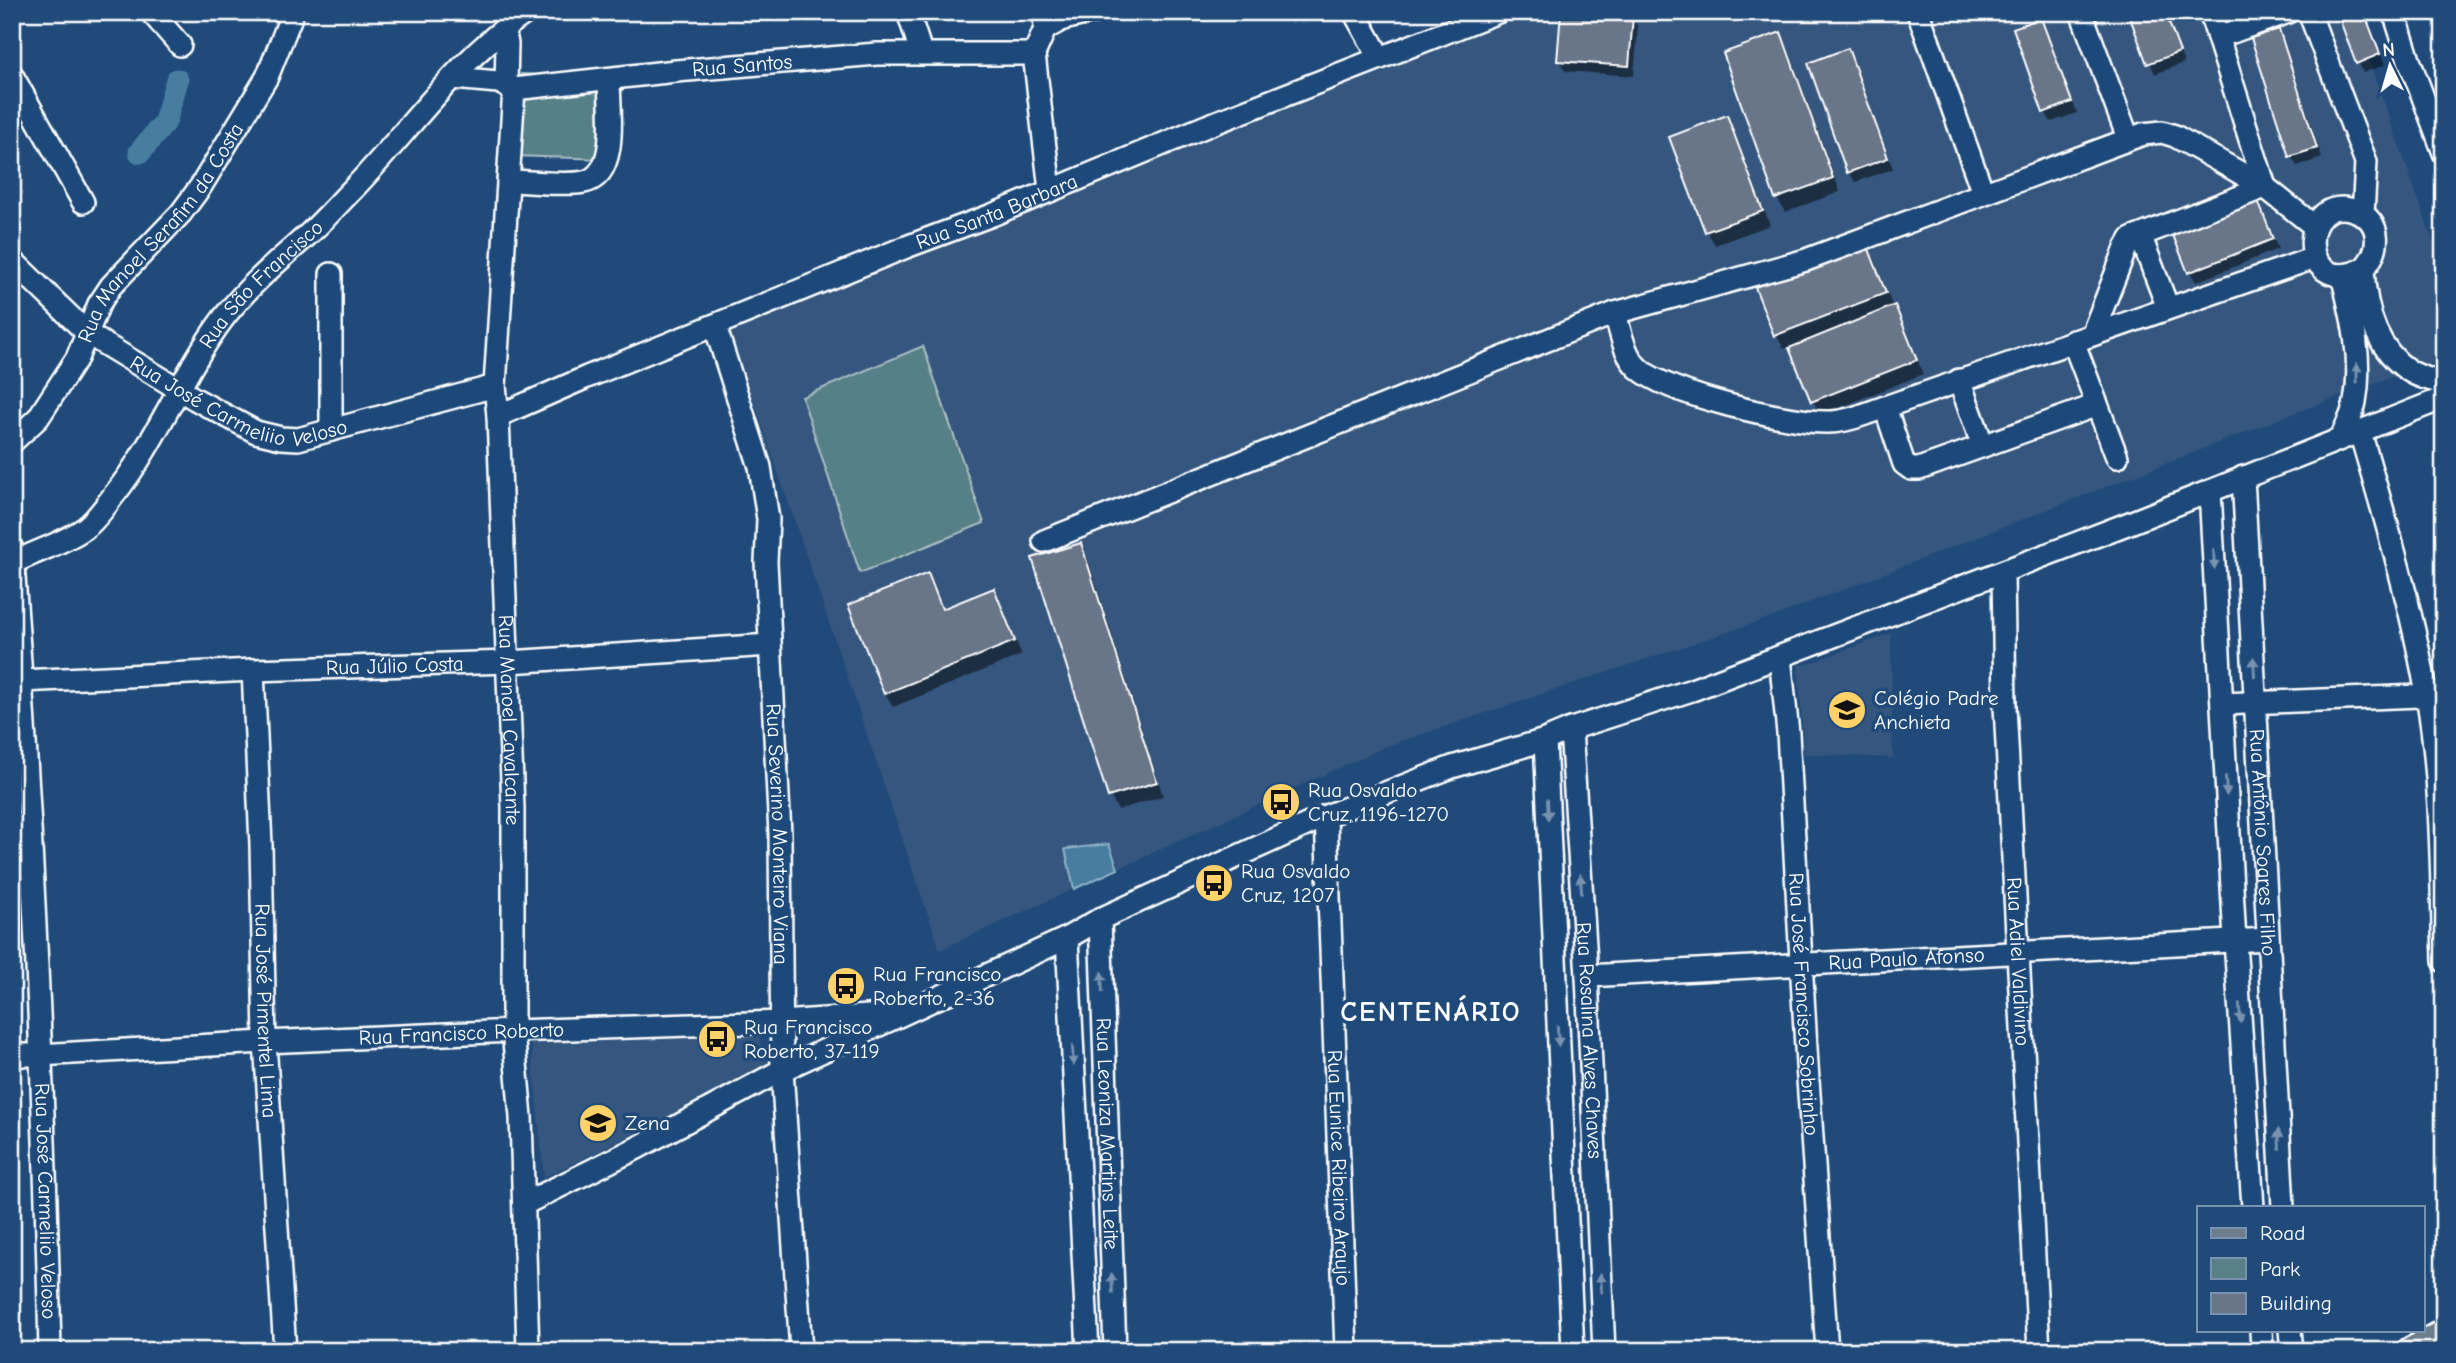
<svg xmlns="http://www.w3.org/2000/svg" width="2456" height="1363" font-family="'Comic Neue',sans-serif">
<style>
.built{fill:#35577e}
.green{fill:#578087;stroke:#abc0c3;stroke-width:2}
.water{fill:#467ea0;stroke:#90b2c6;stroke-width:2}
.shadow{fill:#0007}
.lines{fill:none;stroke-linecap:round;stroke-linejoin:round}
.canal{stroke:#467ea0;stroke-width:23}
.building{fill:#697588;stroke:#fff;stroke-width:2}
.minor-casing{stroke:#fff;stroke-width:26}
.major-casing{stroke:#fff;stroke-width:32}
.minor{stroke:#1f4a7a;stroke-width:21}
.major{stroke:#6c7d8b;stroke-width:26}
.oneway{fill:#7992af}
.labels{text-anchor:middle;stroke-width:7;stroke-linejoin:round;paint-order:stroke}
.street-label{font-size:21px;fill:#fff;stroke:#1f4a7a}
.poi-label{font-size:21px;fill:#fff;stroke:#1f4a7a;text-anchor:start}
.district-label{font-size:28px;font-weight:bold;letter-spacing:2px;fill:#fff;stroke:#1f4a7a}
</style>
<rect width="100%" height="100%" fill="#1f4a7a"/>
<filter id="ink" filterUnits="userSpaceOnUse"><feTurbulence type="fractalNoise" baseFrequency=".0143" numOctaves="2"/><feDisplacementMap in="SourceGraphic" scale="14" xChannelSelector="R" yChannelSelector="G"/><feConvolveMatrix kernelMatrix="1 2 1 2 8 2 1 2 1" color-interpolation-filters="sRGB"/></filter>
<g filter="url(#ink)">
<path class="built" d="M1533,12H2352L2444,272V358L2305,409L1778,615L1387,746L940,950L730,331L1332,85Z
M1891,633L1893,758L1804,754L1798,665H1805Z
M759,1036L768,1070L544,1177L531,1044Z"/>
<path class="green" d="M521,74L607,78L605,159L513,156Z
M923,346L984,523L860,573L802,397Z"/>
<path class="water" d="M1109,844L1118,869L1074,889L1065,849Z"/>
<path class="shadow" d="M1563,12L1632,17L1638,27L1634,76L1565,71L1559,60Z
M2130,12H2166L2184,63L2155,74Z
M2339,12H2365L2385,65L2363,73Z
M2041,20L2046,30L2077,113L2051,122L2045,112Z
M2279,31L2284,41L2322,158L2297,166L2291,156Z
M1780,34L1788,48L1840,192L1785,212L1777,198Z
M1848,50L1854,61L1893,169L1855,182L1849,172Z
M1726,118L1734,131L1770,225L1715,245L1707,231Z
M2263,213L2278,249L2196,282L2190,272Z
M1867,246L1875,260L1893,308L1902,321L1923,374L1821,415L1813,401L1790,346L1784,349L1776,335Z
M1080,545L1088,559L1163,796L1118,810L1110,796Z
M927,575L944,611L993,591L1001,605L1022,655L893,707L885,693Z"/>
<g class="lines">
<path class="canal" d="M140,152L165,122L177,80"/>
</g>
<path class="building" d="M1561,12L1633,15L1629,66L1557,61Z
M2128,12H2165L2180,52L2147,64Z
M2337,12H2364L2380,54L2356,64Z
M2041,18L2072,102L2043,113L2013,28Z
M2279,29L2317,148L2289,157L2251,38Z
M1781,32L1833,178L1775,199L1723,53Z
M1848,48L1888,158L1847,173L1808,63Z
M1727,115L1763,211L1705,232L1669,137Z
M2258,201L2273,239L2188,273L2173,235Z
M1867,244L1886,293L1774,336L1755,287Z
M1895,305L1917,360L1811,402L1789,348Z
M1081,543L1157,782L1108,797L1032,558Z
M928,573L942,609L994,588L1015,641L884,694L848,605Z"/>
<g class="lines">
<defs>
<g id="minor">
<path d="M151,12L180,45"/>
<path d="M908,12L921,52"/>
<path d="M1044,12L1045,29L1034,54L1050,190"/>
<path d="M1354,12L1380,58"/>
<path d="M1918,12L1983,193"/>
<path d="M2081,12L2128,138"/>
<path d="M2309,12L2366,162L2363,215"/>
<path d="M2394,12L2409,60L2444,153"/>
<path d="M504,28L507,44L506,86"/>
<path d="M1045,29L1063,19L1094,12"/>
<path d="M2218,37L2288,12"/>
<path d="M12,75L83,202"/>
<path id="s1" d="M453,78L498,82L514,89L676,71L877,54H1034"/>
<path id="s2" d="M514,89L495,386L498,416L513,808V1031L521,1117L528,1351"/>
<path d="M508,181C530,181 564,186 584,182C620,175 609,107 609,80"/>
<path d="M2136,237L2265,187L2210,12"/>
<path id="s3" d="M12,265L15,263L88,334L195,399L256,432L281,438L298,439L495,386"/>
<path d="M2363,269C2296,301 2297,189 2356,211C2383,221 2381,252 2363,269C2365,306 2375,348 2408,370C2418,377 2432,380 2444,383"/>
<path d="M331,274V430"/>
<path d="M1615,313C1620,330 1624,355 1638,368C1667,394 1788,423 1828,422C1847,422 1867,413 1885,407L2314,258"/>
<path id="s4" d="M715,326L760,467L768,519L766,562L780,834L782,1070L801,1351"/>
<path d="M2092,335L2126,248L2131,239L2136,237L2142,240L2168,308"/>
<path d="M2073,341L2117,457"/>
<path d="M1959,380L1983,446"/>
<path d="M1885,407L1904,464L1911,469H1919L2097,405"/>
<path id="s5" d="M498,416L587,377L906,247L992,215L1204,127L1498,12"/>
<path d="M2360,432C2385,517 2412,608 2427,695C2442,782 2441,873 2444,961"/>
<path d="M2341,438C2346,427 2353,414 2355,402C2363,360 2352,315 2342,275"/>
<path id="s6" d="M12,442L38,418L77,358L99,304L111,286L181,213L201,186L267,77L293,12"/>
<path id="s7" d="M2243,477L2283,1207"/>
<path d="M2210,491L2235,941L2253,1207"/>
<path d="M1044,541L1615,313L1806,260L2143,134L2162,132L2175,136L2265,187L2314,226"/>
<path id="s8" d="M12,549C32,816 44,1083 50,1351"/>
<path id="s9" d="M13,563C36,551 64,543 85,528C96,520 105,507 113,496C158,441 182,372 225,316C250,284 282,258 312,231C326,218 339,203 353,189C410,130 458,58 527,12"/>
<path id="s10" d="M2003,572L2005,706L2039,1351"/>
<path id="s11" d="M1780,657L1788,733L1807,1065L1827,1351"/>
<path id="s12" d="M253,670L261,845L265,1042L285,1351"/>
<path id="s13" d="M21,681L253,670L509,662L770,645"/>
<path d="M2222,704L2444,695"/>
<path id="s14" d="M1571,729L1587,976L1604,1351"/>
<path d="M1545,740L1573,1351"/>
<path id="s15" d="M1326,816L1346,1351"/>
<path id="s16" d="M1100,919L1115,1351"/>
<path d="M1067,938L1088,1351"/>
<path id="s17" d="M1587,976L2268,939"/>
<path id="s18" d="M12,1055H39L265,1042L513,1031L781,1022L897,1014"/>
<path d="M524,1204L637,1148L782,1070L1067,938L1100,919L1326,816L1452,767L1545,740L1571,729L1692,690L2127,524L2444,398"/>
<path d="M2261,1330L2262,1351"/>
<path d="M2290,1330L2292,1351"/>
</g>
<path id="major" d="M2411,1351L2444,1333"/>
</defs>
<use href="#minor" class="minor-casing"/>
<use href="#major" class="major-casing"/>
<use href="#minor" class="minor"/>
<use href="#major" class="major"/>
</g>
<defs><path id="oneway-solid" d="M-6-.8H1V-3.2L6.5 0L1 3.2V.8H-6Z" transform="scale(1.75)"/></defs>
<g class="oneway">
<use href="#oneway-solid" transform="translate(2357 373) rotate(-90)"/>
<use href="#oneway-solid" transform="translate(2214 559) rotate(87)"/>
<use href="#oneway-solid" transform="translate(2254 667) rotate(-93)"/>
<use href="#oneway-solid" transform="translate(2226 786) rotate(87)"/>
<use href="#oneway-solid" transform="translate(1548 809) rotate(87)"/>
<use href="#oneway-solid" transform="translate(1581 884) rotate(-94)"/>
<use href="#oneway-solid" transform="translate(1102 982) rotate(-92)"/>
<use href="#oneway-solid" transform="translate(2240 1013) rotate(86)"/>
<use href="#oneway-solid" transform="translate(1558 1036) rotate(87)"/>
<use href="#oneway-solid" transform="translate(1073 1056) rotate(87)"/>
<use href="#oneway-solid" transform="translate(2279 1139) rotate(-93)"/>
<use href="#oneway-solid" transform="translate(1112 1283) rotate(-92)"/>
<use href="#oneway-solid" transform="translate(1601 1283) rotate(-93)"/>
</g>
</g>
<defs>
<symbol id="school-disc" viewBox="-11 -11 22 22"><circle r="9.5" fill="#ffd166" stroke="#1f4a7a"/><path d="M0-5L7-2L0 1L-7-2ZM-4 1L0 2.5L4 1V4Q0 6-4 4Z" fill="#111"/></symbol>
<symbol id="bus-disc" viewBox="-11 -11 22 22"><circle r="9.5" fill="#ffd166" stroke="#1f4a7a"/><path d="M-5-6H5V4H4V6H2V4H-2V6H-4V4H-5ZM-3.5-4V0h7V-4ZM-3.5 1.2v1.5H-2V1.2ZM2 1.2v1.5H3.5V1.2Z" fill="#111"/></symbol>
</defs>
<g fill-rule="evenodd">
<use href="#school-disc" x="1825" y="688" width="44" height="44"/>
<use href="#bus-disc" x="1259" y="780" width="44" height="44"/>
<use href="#bus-disc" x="1192" y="861" width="44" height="44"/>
<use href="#bus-disc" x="824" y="964" width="44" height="44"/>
<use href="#bus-disc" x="695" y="1017" width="44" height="44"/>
<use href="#school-disc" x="576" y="1101" width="44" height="44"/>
</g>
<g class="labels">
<g class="street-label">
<text dy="7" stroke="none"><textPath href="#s1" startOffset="292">Rua Santos</textPath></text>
<text dy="7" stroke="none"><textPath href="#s5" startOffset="539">Rua Santa Barbara</textPath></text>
<text dy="7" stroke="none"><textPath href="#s6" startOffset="259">Rua Manoel Serafim da Costa</textPath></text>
<text dy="7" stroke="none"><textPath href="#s9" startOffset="383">Rua São Francisco</textPath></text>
<text dy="7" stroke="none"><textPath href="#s3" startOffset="275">Rua José Carmeliio Veloso</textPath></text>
<text dy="7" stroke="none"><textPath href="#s13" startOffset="374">Rua Júlio Costa</textPath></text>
<text dy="7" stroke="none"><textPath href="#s2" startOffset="632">Rua Manoel Cavalcante</textPath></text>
<text dy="7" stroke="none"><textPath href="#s4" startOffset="516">Rua Severino Monteiro Viana</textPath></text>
<text dy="7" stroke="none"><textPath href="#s7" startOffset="366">Rua Antônio Soares Filho</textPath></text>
<text dy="7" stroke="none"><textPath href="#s17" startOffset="320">Rua Paulo Afonso</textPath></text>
<text dy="7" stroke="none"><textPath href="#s10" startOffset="390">Rua Adiel Valdivino</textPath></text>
<text dy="7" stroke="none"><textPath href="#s11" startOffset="348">Rua José Francisco Sobrinho</textPath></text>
<text dy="7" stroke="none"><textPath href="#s12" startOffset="341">Rua José Pimentel Lima</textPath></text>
<text dy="7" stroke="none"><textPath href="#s18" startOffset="450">Rua Francisco Roberto</textPath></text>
<text dy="7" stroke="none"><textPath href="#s14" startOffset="312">Rua Rosalina Alves Chaves</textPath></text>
<text dy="7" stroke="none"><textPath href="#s16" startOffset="215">Rua Leoniza Martins Leite</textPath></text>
<text dy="7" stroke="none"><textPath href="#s15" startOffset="352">Rua Eunice Ribeiro Araujo</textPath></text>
<text dy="7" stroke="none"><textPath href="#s8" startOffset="653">Rua José Carmeliio Veloso</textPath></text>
</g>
<g class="poi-label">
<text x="1874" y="705">Colégio Padre<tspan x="1874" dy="24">Anchieta</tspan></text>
<text x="1308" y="797">Rua Osvaldo<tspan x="1308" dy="24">Cruz, 1196-1270</tspan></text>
<text x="1241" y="878">Rua Osvaldo<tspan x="1241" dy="24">Cruz, 1207</tspan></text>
<text x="873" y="981">Rua Francisco<tspan x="873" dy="24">Roberto, 2-36</tspan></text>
<text x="744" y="1034">Rua Francisco<tspan x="744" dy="24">Roberto, 37-119</tspan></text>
<text x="625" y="1130">Zena</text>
</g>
<g class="district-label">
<text x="1431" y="1021">CENTENÁRIO</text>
</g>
</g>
<rect width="2456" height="1363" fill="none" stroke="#1f4a7a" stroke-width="42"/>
<rect x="21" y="21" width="2414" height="1321" fill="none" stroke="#fff" stroke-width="2.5" filter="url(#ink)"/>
<rect x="2197" y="1206" width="228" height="126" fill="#1f4a7a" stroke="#7992af" stroke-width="2"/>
<rect x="2211" y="1228" width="35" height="10" fill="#6c7d8b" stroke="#7992af" stroke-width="2"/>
<text x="2260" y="1240" font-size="21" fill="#ffffff">Road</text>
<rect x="2211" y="1258" width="35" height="21" fill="#578087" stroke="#7992af" stroke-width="2"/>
<text x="2260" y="1276" font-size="21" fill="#ffffff">Park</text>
<rect x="2211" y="1293" width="35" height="21" fill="#697588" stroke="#7992af" stroke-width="2"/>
<text x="2260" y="1310" font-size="21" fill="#ffffff">Building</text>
<g transform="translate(2390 66) rotate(355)" stroke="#1f4a7a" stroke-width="5" paint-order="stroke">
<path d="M0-5L12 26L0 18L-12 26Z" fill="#ffffff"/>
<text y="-10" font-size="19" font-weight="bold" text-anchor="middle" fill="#ffffff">N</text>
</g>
</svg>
